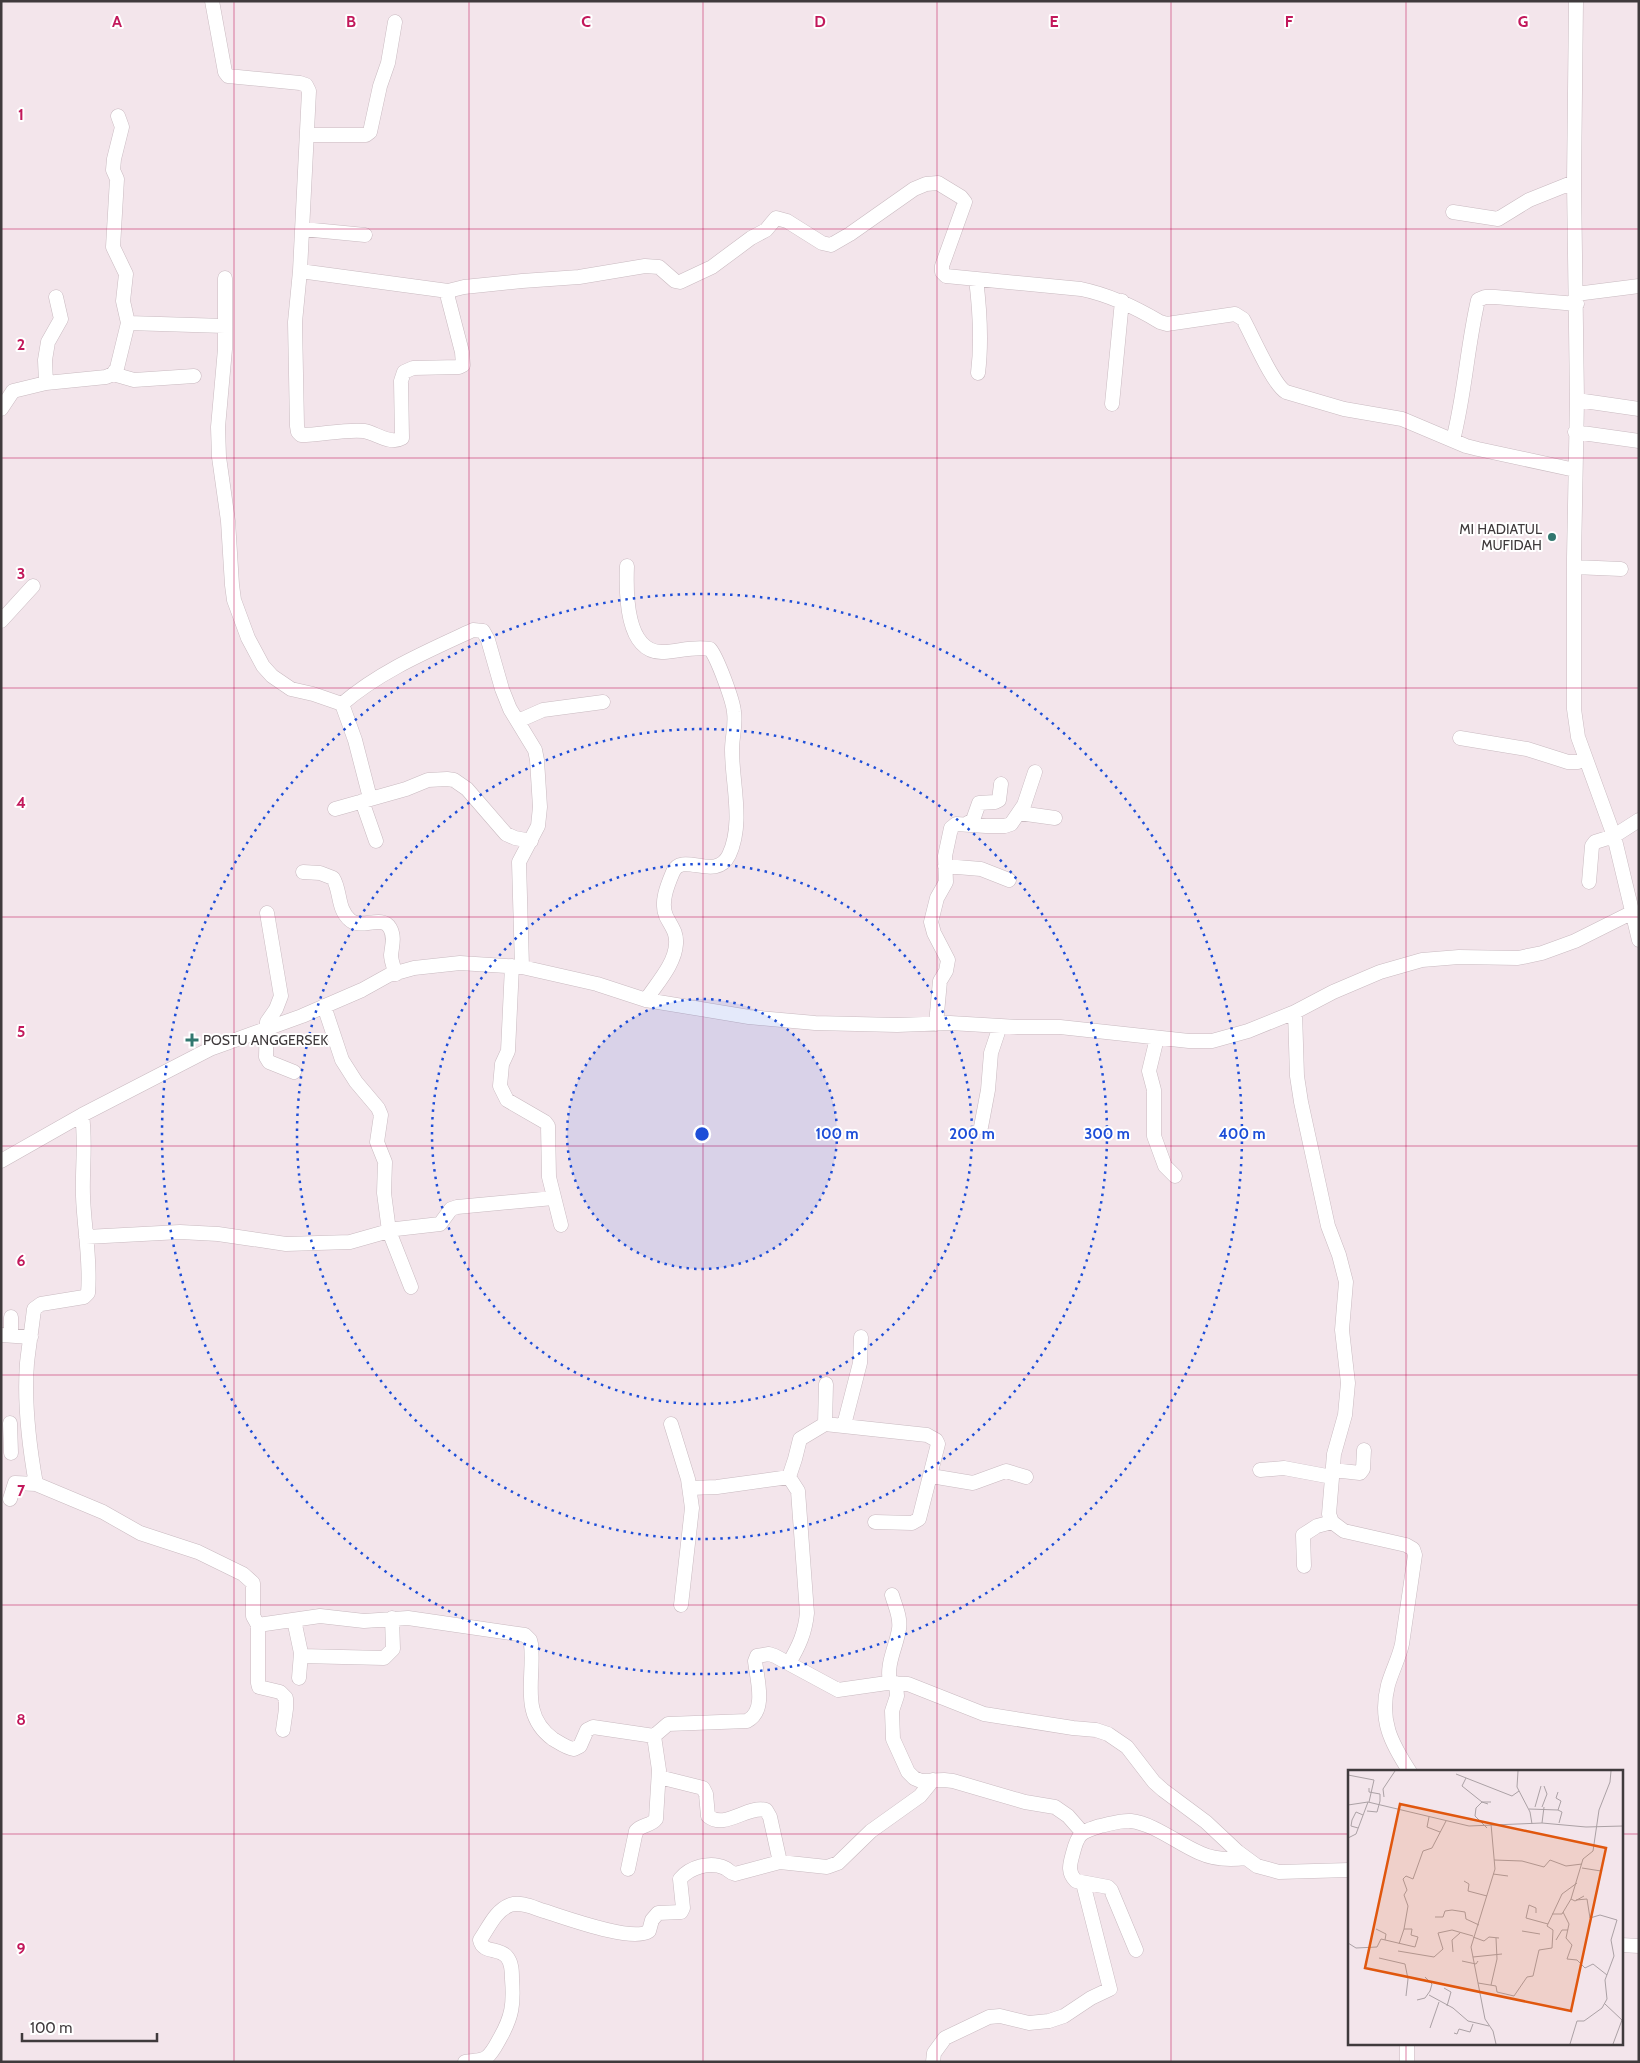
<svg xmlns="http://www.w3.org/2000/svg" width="1640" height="2063" font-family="Cabin,sans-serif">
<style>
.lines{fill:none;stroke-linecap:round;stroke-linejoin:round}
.minor-casing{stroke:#c9bac0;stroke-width:15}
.minor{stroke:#fff;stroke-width:14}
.grid{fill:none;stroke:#c2185b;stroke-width:1;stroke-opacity:0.55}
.ring{fill:none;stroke:#1d4ed8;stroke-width:2.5;stroke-dasharray:2.5 5}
.poi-dot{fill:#31776f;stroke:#fff;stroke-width:2}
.labels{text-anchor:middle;stroke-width:4;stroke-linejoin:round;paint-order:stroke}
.poi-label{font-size:14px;fill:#3f3a3c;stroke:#fff;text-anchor:end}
.inset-road{fill:none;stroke:#aba1a5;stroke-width:1}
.view{fill:#e0570e;fill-opacity:0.15;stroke:#e0570e;stroke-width:2.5}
.inset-edge{fill:none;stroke:#3f3a3c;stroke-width:2.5}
.grid-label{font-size:16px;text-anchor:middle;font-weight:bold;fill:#c2185b;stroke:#fff;stroke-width:4;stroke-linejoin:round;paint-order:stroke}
.centre{fill:#1d4ed8;stroke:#fff;stroke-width:2.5}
.ring-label{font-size:15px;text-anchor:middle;font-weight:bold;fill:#1d4ed8;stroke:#fff;stroke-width:4;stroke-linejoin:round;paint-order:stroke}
</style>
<rect width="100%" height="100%" fill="#f3e5eb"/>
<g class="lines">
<defs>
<path id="minor" d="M212,1L225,72L228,76L300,83L306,85L309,91L300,271L295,322L297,426L298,432L301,435C322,435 344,429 364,431C376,433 390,445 402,438L401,381L404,372L413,368L459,367L463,365L462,352L448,298V291L464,287L522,281L579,277L645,266L659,267L675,281L680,282L712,267L751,238L766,230L776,218L787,221L822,243L831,245L850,234L914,189L926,184L938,183L961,197L965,202L942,266V272L946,276L1081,289C1110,295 1135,307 1160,322L1167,324L1235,314L1243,319C1252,335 1273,385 1286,392L1344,409L1402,419L1466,446L1478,449L1575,470
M1576,1L1574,182L1577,400L1574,558V709L1578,737L1614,836L1639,940
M307,135H366L370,132L380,86L388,63L395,22
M1453,212L1498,219L1529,200L1574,182
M303,229L365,235
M300,271L448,291
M225,278V349L218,427L219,457L228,521L232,585L234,600L248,638L263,666L272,676L291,689L313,694L342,704C380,671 428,651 473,630L483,631L488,640L502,689L510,709L535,750L537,760L540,807L538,826L519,862L522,967
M976,279C980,311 982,341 978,373
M1576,294L1639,286
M128,323L225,326
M113,374L134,380L194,376
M46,383L45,360L48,342L61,319L56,297
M1577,400L1639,409
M1112,404L1122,301
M1,409L13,391L46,383L106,377L113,374L117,368L128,323L123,301L126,274L113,247L117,179L113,170L114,159L122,127L118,116
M1575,432L1639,441
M1453,440C1465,394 1467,347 1478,300L1485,297H1495L1577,304
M627,566C626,591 625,655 664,652C680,651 694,646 710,649C717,657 733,700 734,712C736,725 732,737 732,750C732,784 744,823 729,855C716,882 682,851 673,872C668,884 660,902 666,916C671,926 677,932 676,944C675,964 657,983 646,1000
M1574,567L1621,569
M1,621L33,586
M342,704L355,740L370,798
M518,721L543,710L603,702
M1460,738L1527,749L1568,762H1578L1585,758
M362,801L376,841
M335,809L406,789L428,780L447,779L454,780L467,789L506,834L515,838L531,841
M1019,813L1055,818
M966,824L973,820L979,803L995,802L999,800L1001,784
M945,866L981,869L1009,880
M303,872L320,873L333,878C341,891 337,909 350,920C361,930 382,914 390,928C395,937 392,946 391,955C391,961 394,968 396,974
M1589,882L1592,846L1595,842L1614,836L1639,820
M267,913L281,996L276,1009L267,1022L266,1057L269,1062L294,1072
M512,966L508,1051L502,1064L500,1086L507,1100L545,1122L548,1126L549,1177L561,1225
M324,1006L342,1060L356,1082L378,1108L381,1115L377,1142L385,1162L384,1193L389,1231L411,1287
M1295,1012L1297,1076L1301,1102L1328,1226L1339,1255L1346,1282L1342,1330L1348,1383L1345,1415L1334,1454L1329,1514L1332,1522L1344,1531L1406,1545L1413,1549L1415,1555L1402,1644C1399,1658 1392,1671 1388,1685C1379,1720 1391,1743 1410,1772
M936,1024L940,981L946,971L948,960L934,933L931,922L937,898L946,882L945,856L951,828L956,824L986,826H1005L1011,824L1024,805L1035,772
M1157,1038L1149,1071L1154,1090V1136L1165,1166L1175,1176
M82,1115C86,1142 82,1169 83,1196C84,1228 91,1261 88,1293L84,1297L41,1304L34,1309C32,1327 29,1345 27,1363C24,1402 29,1445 36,1484L103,1512L140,1533L198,1552L243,1574L253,1583V1616L258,1625L320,1616L364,1621L408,1618L525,1635L530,1640L531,1644C535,1679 519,1714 553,1739C560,1743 566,1748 574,1749L580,1746L587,1730L593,1727L654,1736L668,1724L747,1721C767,1711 757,1679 755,1661L757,1656L769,1654L775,1656L838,1690L887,1683L908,1684L984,1714L1073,1728L1096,1730L1108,1734L1127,1747L1154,1782L1163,1790L1206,1822L1238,1852L1257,1866L1279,1872L1349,1870
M981,1127L988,1090L991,1053L1000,1026
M1,1161L82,1115L210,1049L302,1016L362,990L389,975L414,968L460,963L522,967L597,984L646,1000L749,1017L815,1023L897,1025L950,1023L1018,1027H1060L1189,1041H1212L1248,1031L1295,1012L1333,992L1380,972L1422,960L1459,957L1518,958L1542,953L1575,941L1633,912
M86,1237L180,1232L218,1234L286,1244L350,1242L396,1229L440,1224L451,1209L457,1207L553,1198
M1,1335L31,1337
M11,1336V1317
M10,1423L11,1453
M671,1424L688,1479L692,1508L681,1605
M825,1424L826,1384
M844,1425L860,1363L861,1337
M1260,1470L1284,1468L1332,1477
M1333,1470L1360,1473L1363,1469L1364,1450
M931,1476L973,1483L1006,1471L1026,1477
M690,1488L717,1487L789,1477
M10,1499L15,1483L36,1484
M1304,1566L1303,1535L1317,1526L1332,1522
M294,1620L301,1653L299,1678
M258,1625V1683L259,1687L280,1692L286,1698V1709L283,1730
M301,1656L384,1658L393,1649L392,1618
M789,1663C799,1646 805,1633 807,1613L798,1491L789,1477L795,1459L800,1439L825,1424L927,1435L936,1440L938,1444L919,1519L912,1523L875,1522
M890,1683C886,1663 896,1648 899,1629C901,1617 895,1606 892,1595
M896,1683L897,1696L892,1711L893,1739L908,1772L914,1778L921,1781L944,1780L953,1781L1025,1802L1055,1807L1068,1816L1082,1832
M659,1777L703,1788L706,1794L708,1816C725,1830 747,1805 766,1810L770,1817L780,1862
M628,1869L636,1831C642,1824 651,1826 656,1819L659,1770L654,1736
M1621,1945L1639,1946
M1136,1950L1111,1890L1108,1887L1076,1881C1067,1872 1070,1864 1073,1853C1078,1833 1081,1832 1100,1826C1110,1824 1121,1820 1131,1821C1155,1824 1178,1844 1200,1853C1215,1860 1230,1860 1246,1858
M465,2062C472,2060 480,2062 487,2057C493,2052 496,2045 500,2038C512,2017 514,2004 512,1979C512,1972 512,1963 507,1957C499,1947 483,1954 480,1940C489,1927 495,1911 510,1905C521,1901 534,1908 544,1911C564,1917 633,1943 649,1931L652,1920L658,1913L681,1912L683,1908L680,1879C690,1867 710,1861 725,1868C729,1870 730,1873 735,1874L780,1862L827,1867L838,1863L871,1831L920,1796L933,1780
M933,2062L934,2053L945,2038L989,2017L1000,2016L1029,2023L1049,2021L1064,2016L1091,1998L1110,1989L1083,1883
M1407,2062V2044"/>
</defs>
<use href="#minor" class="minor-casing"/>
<use href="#minor" class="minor"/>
</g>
<path class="grid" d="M234,1V2062M469,1V2062M703,1V2062M937,1V2062M1171,1V2062M1406,1V1772M1,229H1639M1,458H1639M1,688H1639M1,917H1639M1,1146H1639M1,1375H1639M1,1605H1639M1,1834H1349M1621,1834H1639M1406,2044V2062"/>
<circle cx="702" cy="1134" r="135" fill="#1d4ed8" fill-opacity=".12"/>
<g class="ring">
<circle cx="702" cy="1134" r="135"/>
<circle cx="702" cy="1134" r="270"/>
<circle cx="702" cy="1134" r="405"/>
<circle cx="702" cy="1134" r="540"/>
</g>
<g class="poi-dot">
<circle cx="1552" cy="537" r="5"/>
<path d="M189.5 1032.5h5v5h5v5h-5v5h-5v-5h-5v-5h5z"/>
</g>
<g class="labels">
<g class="poi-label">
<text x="1542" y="534">MI HADIATUL<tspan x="1542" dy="16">MUFIDAH</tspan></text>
<text x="203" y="1045" text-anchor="start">POSTU ANGGERSEK</text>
</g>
</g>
<g transform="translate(1348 1770)">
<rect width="275" height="275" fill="#f3e5eb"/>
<path class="inset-road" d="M170,1L169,17L182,42L184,54M108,4L164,26L171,21M0,5L26,10L21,32M118,8L114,16L134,32L128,38L127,46L139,58M210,22L208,28L213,31L210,40L214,42L211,53M36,27L35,19L47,1M140,34L134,32H143M0,35L20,32L121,56L194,53L238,57L275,56M187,37L193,16M194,37L199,24L196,16M181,39L210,40M19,41L29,42L32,31V24L21,22V18M81,47L79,57L92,62M194,53L196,37M143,54L147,99L123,177L137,249L145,261L148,274M10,58L3,56L4,50L8,42L15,45M0,68L8,64L20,32M146,90L174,91L196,97L202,90L218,96L234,94M234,98L253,101M145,104L160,106M116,111L121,114L120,121L139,126M236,126L227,131L223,129L235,89L245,81L251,40L262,12L263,1M215,142L221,154L218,168L224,175L219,189L229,190L237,198L245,194L259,205M188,143V138L181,135L178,148L200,154M204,144H214L223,129M87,147H95L97,141L104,140L117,142L118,149L131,155M28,159L38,164L37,170M174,161L192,164M125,167L136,171L141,167L151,168M208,170L214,160H220M0,173L8,178L29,177L33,169L67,177L70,167L63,165L64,159H56L60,136L56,125L59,120L55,109L58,106L65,109L75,81L84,78L98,51M51,174L56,159M50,181L86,187L95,179L90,163L104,160L125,166M105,182L104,170L112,163M125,187L154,184M31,188L57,194L60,209L58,226M114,191L128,194L130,191M130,213L148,216L149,222L166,226L179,207L185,206L191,180L204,178L205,160L199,156L214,124L229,113M143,215L149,189L148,168M96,218L103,222L99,236M81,225L105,238L120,251L141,256M69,230L77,228L82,221L84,214L77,207M257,234L274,250L265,274M82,258L91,232M106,263L109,264L111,259L122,262L125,254M222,274L229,251H236L254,238L259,229L257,210L266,186L263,170L269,150L252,145L242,148L239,129L228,130"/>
<path class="view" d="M52,34L258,78L223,241L17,198Z"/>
<rect width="275" height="275" class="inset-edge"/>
</g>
<g class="grid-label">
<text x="117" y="27">A</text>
<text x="351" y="27">B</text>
<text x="586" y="27">C</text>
<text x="820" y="27">D</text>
<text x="1054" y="27">E</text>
<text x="1289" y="27">F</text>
<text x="1523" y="27">G</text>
<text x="21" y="120">1</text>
<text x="21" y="350">2</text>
<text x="21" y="579">3</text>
<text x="21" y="808">4</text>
<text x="21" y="1037">5</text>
<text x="21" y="1266">6</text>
<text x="21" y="1496">7</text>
<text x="21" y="1725">8</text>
<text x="21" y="1954">9</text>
</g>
<circle cx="702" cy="1134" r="8" class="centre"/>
<g class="ring-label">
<text x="837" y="1139">100 m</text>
<text x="972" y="1139">200 m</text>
<text x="1107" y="1139">300 m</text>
<text x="1242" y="1139">400 m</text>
</g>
<rect width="1640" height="2063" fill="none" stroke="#3f3a3c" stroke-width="5"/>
<path d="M22 2033v8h135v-8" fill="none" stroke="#3f3a3c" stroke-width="2.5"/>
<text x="30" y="2033" font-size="15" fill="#3f3a3c" stroke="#ffffff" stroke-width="4" paint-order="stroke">100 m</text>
</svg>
